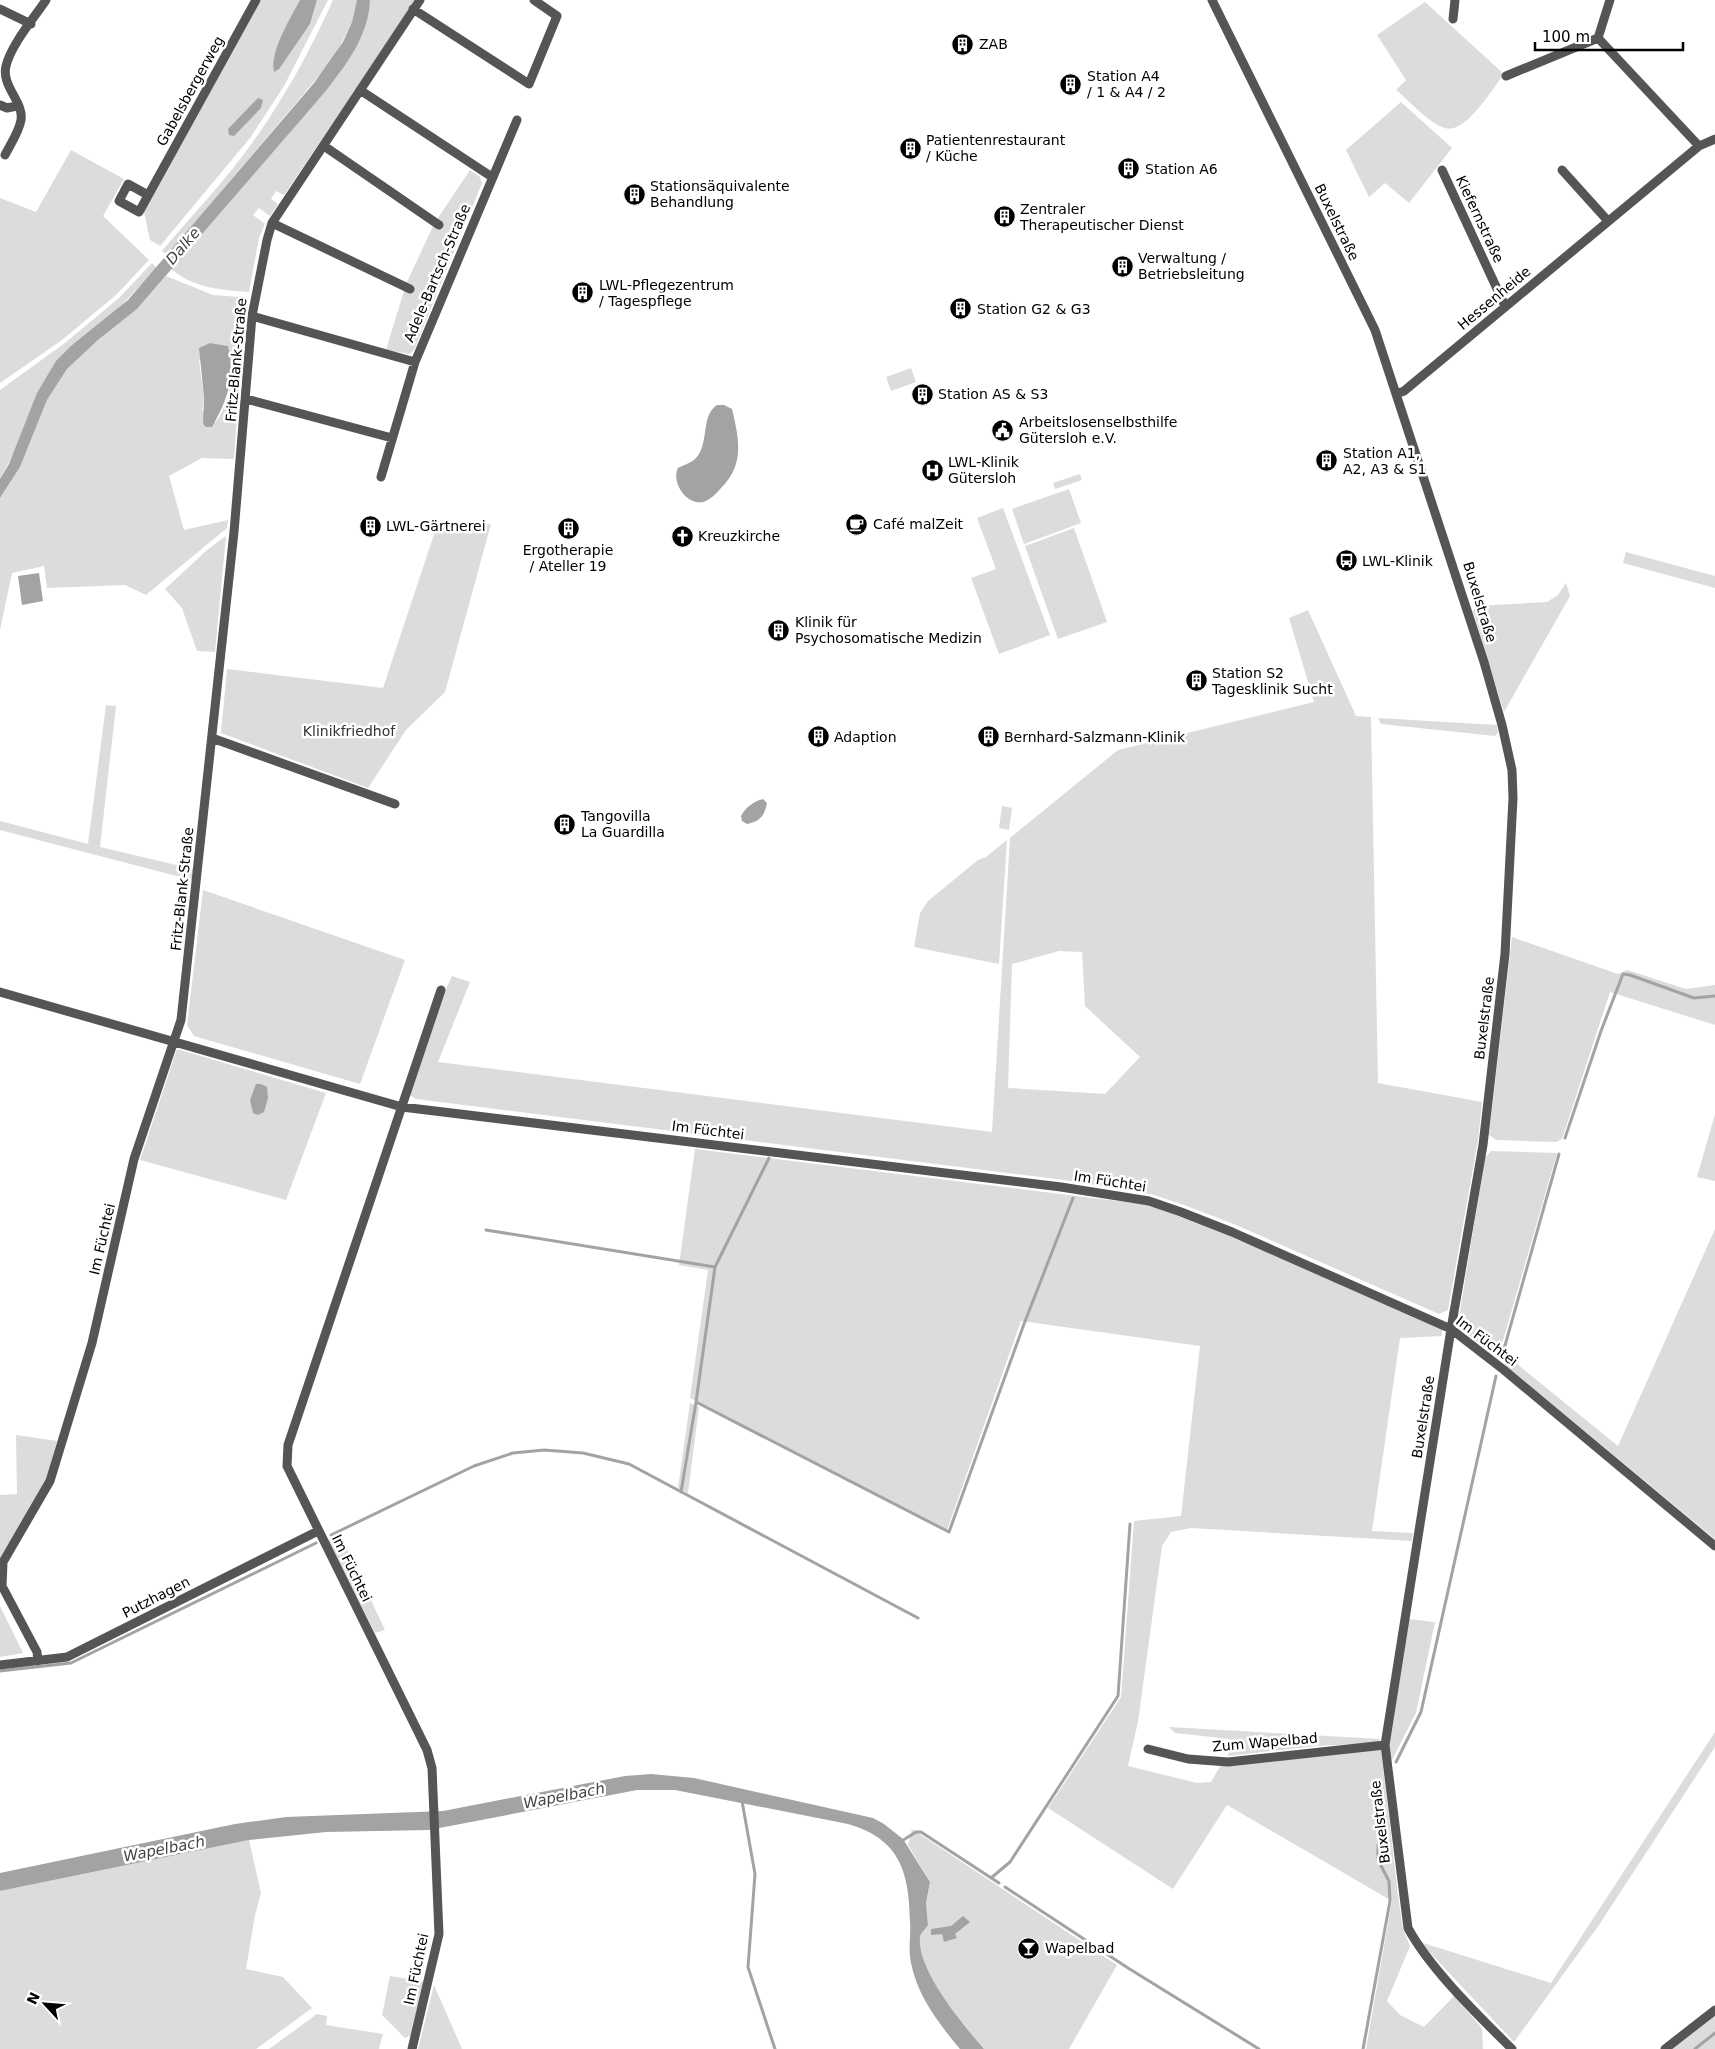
<svg xmlns="http://www.w3.org/2000/svg" width="1715" height="2049" font-family="'DejaVu Sans',sans-serif">
<style>
.green{fill:#dcdcdc;fill-rule:evenodd}
.water{fill:#a3a3a3}
.lines{fill:none;stroke-linecap:round;stroke-linejoin:round}
.stream{stroke:#a3a3a3;stroke-width:3}
.street{stroke:#555;stroke-width:9}
.labels{text-anchor:middle;stroke-width:5;stroke-linejoin:round;paint-order:stroke}
.poi-label{font-size:14px;fill:#000;stroke:#fff;text-anchor:start}
.street-label{font-size:14px;fill:#000;stroke:#fff}
.park-label{font-size:14px;fill:#333;stroke:#fff}
.water-label{font-size:15px;font-style:italic;fill:#444;stroke:#fff}
</style>
<rect width="100%" height="100%" fill="#fff"/>
<path class="green" d="M261,0H300L282,36L273,70L310,24L317,0H328L284,86L250,138L160,246L150,240L144,212Z
M333,0H357L352,22L334,58L167,255L162,251C193,214 227,179 255,139C286,95 311,49 333,0Z
M370,0H416L284,195L276,191L271,199L278,204L270,216L259,208L253,215L265,224L259,238L249,292C221,290 193,288 171,269L325,92C346,65 369,36 370,0Z
M1425,2L1504,74C1493,88 1465,135 1445,128C1427,122 1411,102 1396,90L1406,80L1377,35Z
M1401,102L1452,148L1409,203L1385,183L1369,197L1346,150Z
M71,150L124,179L103,216L149,260L116,295L62,340L0,383V198L36,212Z
M470,170L480,177L482,183L414,350L410,354L386,350L406,284L434,224Z
M152,263L157,268L113,314L72,345L0,479V390L65,343L119,298Z
M166,276L213,295L239,297L234,329L243,331L234,459L202,458L169,476L184,530L228,520L227,528L146,595L125,585L47,588L44,566L12,573L0,630V498L20,467L47,400L67,369L98,340L137,309ZM210,343L228,346C235,370 231,403 215,423L202,410L204,397L199,361Z
M911,368L916,382L891,391L886,377Z
M1080,474L1082,480L1055,489L1053,483Z
M1069,489L1081,523L1024,544L1012,509Z
M1003,508L1050,635L999,654L971,578L996,569L977,518Z
M491,524L445,692L406,730L368,788L221,733L227,669L383,688L437,525L446,527Z
M1074,528L1107,622L1058,639L1025,546Z
M226,536L215,652L197,651L182,608L165,589L207,550Z
M1626,552L1715,576V588L1623,563Z
M1566,583L1570,596L1504,712L1473,611L1477,606L1547,602L1558,595Z
M1308,610L1356,716L1371,717L1378,1083L1482,1102L1478,1140L1448,1310L1439,1314L1236,1225L1187,1206L1151,1194L1064,1180L416,1099L410,1095L439,1004L452,976L470,982L438,1062L992,1132L1010,838L1118,750L1314,702L1289,618ZM1059,951L1082,952L1085,1006L1140,1057L1105,1094L1008,1088L1012,964Z
M106,705L116,706L100,847L193,869L192,880L0,830V821L88,844Z
M1378,718L1497,725L1498,732L1495,736L1381,724Z
M1002,806L1012,808L1009,830L999,828Z
M1007,840L999,964L914,947L920,913L928,901L978,860L986,857Z
M203,890L405,960L360,1084L194,1036L187,1025Z
M1512,937L1618,974L1627,970L1686,989L1715,985V1025L1610,992L1562,1139L1556,1142L1496,1140L1489,1135Z
M177,1049L326,1093L286,1200L140,1160Z
M1715,1114V1181L1697,1177Z
M695,1149L1149,1205L1230,1236L1442,1328V1336L1400,1338L1372,1531L1413,1533L1412,1541L1191,1528L1171,1532L1162,1546L1138,1722L1128,1766L1197,1783L1211,1782L1221,1765L1316,1754L1381,1750L1399,1903L1403,1929L1410,1946L1387,2001L1400,2015L1424,2027L1454,1996L1482,2028L1483,2049H1366L1392,1901L1227,1805L1173,1889L1048,1808L1121,1697L1134,1521L1181,1516L1200,1346L1021,1321L947,1530L690,1398L708,1270L679,1265Z
M1491,1151L1557,1153L1498,1358L1462,1330L1464,1324L1459,1317L1485,1158Z
M1715,1229V1539L1504,1364L1506,1355L1618,1446Z
M690,1403L699,1407L688,1493L678,1488Z
M16,1435L57,1441L46,1481L0,1558V1495L17,1494Z
M340,1534L385,1630L375,1633L328,1540Z
M0,1606L23,1653L0,1657Z
M1408,1619L1435,1622L1416,1713L1391,1762L1389,1746Z
M1169,1727L1380,1739L1378,1743L1317,1746L1228,1756L1230,1739L1175,1733Z
M1715,1732V1747L1599,1925L1514,2042L1420,1942L1551,1983Z
M912,1829L1117,1965L1069,2049H984C964,2026 917,1970 920,1938C920,1933 925,1930 928,1925L926,1903L930,1882L908,1845Z
M249,1840L261,1893L255,1915L246,1969L283,1977L312,2008L256,2049H0V1891Z
M390,1976L425,1982L412,2035L405,2038L382,2015Z
M434,1985L462,2049H418Z
M317,2014L327,2016L326,2025L383,2034L379,2049H269Z
M1715,2015V2049H1672Z"/>
<path class="water" d="M300,0H317L310,24L279,69L274,72C269,53 291,17 300,0Z
M357,0H370C369,36 346,65 325,92L137,309L98,340L67,369L47,400L20,467L0,498V479L9,464L37,393L56,361L72,345L128,300L314,83L343,42L352,22Z
M258,98L263,100L261,108L234,136L229,135L228,129Z
M210,343L228,346C236,376 227,401 212,427H206L203,424L204,397L199,348Z
M717,405H724L732,409C739,439 745,464 721,488C717,493 710,500 703,502C686,505 671,482 678,468C683,465 691,463 695,459C710,445 700,416 717,405Z
M39,573L43,601L22,605L18,576Z
M763,799L767,803C764,817 760,821 747,824L742,821L741,816C746,807 754,801 763,799Z
M256,1084H261L267,1087L268,1098L264,1112L258,1115L253,1113L250,1100Z
M651,1774L694,1778L873,1818L884,1824L903,1839L930,1882L926,1903L928,1925C925,1930 920,1933 920,1938C917,1970 964,2026 984,2049H960C939,2024 917,1995 911,1963C908,1949 911,1936 910,1921C909,1872 900,1839 848,1824L675,1790H637L429,1830L326,1832L249,1840L0,1891V1873L235,1824L286,1817L443,1811L625,1776Z
M963,1916L970,1922L955,1934L957,1938L944,1942L942,1934L931,1935V1929L951,1926Z"/>
<g class="lines">
<path class="stream" d="M1565,1138L1601,1031L1623,974L1630,975L1694,998L1715,996
M769,1158L715,1267L696,1402L949,1532L1024,1324L1073,1198
M486,1230L715,1267
M1504,1349L1559,1154
M681,1492L696,1402
M331,1535L474,1466L513,1453L544,1450L583,1453L629,1464L918,1618
M0,1671L71,1663L316,1543
M1396,1762L1421,1712L1496,1376
M742,1801L755,1874L748,1967L775,2049
M900,1842L916,1832H921L999,1883
M991,1878L1010,1862L1118,1696L1130,1524
M1005,1887L1128,1968L1259,2049
M1363,2049L1390,1901L1389,1881L1378,1860V1845L1386,1833V1821L1380,1799
M1695,2049L1715,2033"/>
<path class="street" d="M1212,0L1375,330L1484,662L1502,725L1512,770L1513,798L1505,954L1483,1145L1451,1329L1385,1745L1408,1928C1430,1969 1479,2016 1512,2049
M0,9L31,24
M413,9L529,84L557,16L534,0
M1453,19L1455,0
M1598,38L1699,146
M1598,38L1610,0
M1506,76L1598,38
M360,90L492,177
M0,105L7,108L17,106
M324,146L439,225
M5,155C10,145 19,132 21,120C24,102 1,86 6,66C11,45 34,18 46,0
M1442,170L1505,306
M1562,170L1608,221
M148,195L128,184L119,201L139,212L256,0
M272,223L410,289
M252,316L415,362
M1396,394L1404,391L1699,146L1715,139
M246,399L392,438
M381,477L415,362L517,120
M212,738L395,804
M0,992L402,1107L1061,1187L1149,1201L1181,1212L1232,1232L1451,1329L1504,1370L1715,1546
M38,1661L37,1652L2,1586L3,1562L50,1481L92,1343L134,1159L181,1020L234,532L252,316L267,240L272,223L420,0
M0,1665L67,1657L318,1531
M1148,1749L1188,1759L1228,1762L1385,1745
M412,2049L439,1934L432,1768L427,1750L287,1466L288,1445L441,990
M1665,2049L1715,2010"/>
</g>
<defs>
<symbol id="building-disc" viewBox="-11 -11 22 22"><circle r="9.5" fill="#000" stroke="#fff"/><path d="M-4-6H4V6H1V3H-1V6H-4ZM-2.5-4.3h1.7v1.8h-1.7ZM.8-4.3h1.7v1.8H.8ZM-2.5-1h1.7V.8h-1.7ZM.8-1h1.7V.8H.8Z" fill="#fff"/></symbol>
<symbol id="civic-disc" viewBox="-11 -11 22 22"><circle r="9.5" fill="#000" stroke="#fff"/><path d="M-.6-6.5H3V-4.5H.6V-3L4-1V1h2V6H-6V1h2V-1L-.6-3ZM-1.2 2.5V6h2.4V2.5Z" fill="#fff"/></symbol>
<symbol id="hospital-disc" viewBox="-11 -11 22 22"><circle r="9.5" fill="#000" stroke="#fff"/><path d="M-5-5h3v3.5h4V-5h3V5h-3V1.5h-4V5h-3Z" fill="#fff"/></symbol>
<symbol id="cafe-disc" viewBox="-11 -11 22 22"><circle r="9.5" fill="#000" stroke="#fff"/><path d="M-5.5-4.5H6V0H3Q3 3.5 0 3.5H-2.5Q-5.5 3.5-5.5 0ZM3-3.2v2h1.7v-2ZM-6 4.5H4V6H-6Z" fill="#fff"/></symbol>
<symbol id="church-disc" viewBox="-11 -11 22 22"><circle r="9.5" fill="#000" stroke="#fff"/><path d="M-1.2-6h2.4v3.5h3.3v2.4h-3.3V6h-2.4V-.1h-3.3v-2.4h3.3Z" fill="#fff"/></symbol>
<symbol id="bus-disc" viewBox="-11 -11 22 22"><circle r="9.5" fill="#000" stroke="#fff"/><path d="M-5-6H5V4H4V6H2V4H-2V6H-4V4H-5ZM-3.5-4V0h7V-4ZM-3.5 1.2v1.5H-2V1.2ZM2 1.2v1.5H3.5V1.2Z" fill="#fff"/></symbol>
<symbol id="bar-disc" viewBox="-11 -11 22 22"><circle r="9.5" fill="#000" stroke="#fff"/><path d="M-6-5H6L.8 .8V4.5H3.5V6h-7V4.5H-.8V.8Z" fill="#fff"/></symbol>
</defs>
<g fill-rule="evenodd">
<use href="#building-disc" x="950" y="32" width="25" height="25"/>
<use href="#building-disc" x="1058" y="72" width="25" height="25"/>
<use href="#building-disc" x="898" y="136" width="25" height="25"/>
<use href="#building-disc" x="1116" y="156" width="25" height="25"/>
<use href="#building-disc" x="622" y="182" width="25" height="25"/>
<use href="#building-disc" x="992" y="204" width="25" height="25"/>
<use href="#building-disc" x="1110" y="254" width="25" height="25"/>
<use href="#building-disc" x="570" y="280" width="25" height="25"/>
<use href="#building-disc" x="948" y="296" width="25" height="25"/>
<use href="#building-disc" x="910" y="382" width="25" height="25"/>
<use href="#civic-disc" x="990" y="418" width="25" height="25"/>
<use href="#building-disc" x="1314" y="448" width="25" height="25"/>
<use href="#hospital-disc" x="920" y="458" width="25" height="25"/>
<use href="#cafe-disc" x="844" y="512" width="25" height="25"/>
<use href="#building-disc" x="358" y="514" width="25" height="25"/>
<use href="#building-disc" x="556" y="516" width="25" height="25"/>
<use href="#church-disc" x="670" y="524" width="25" height="25"/>
<use href="#bus-disc" x="1334" y="548" width="25" height="25"/>
<use href="#building-disc" x="766" y="618" width="25" height="25"/>
<use href="#building-disc" x="1184" y="668" width="25" height="25"/>
<use href="#building-disc" x="806" y="724" width="25" height="25"/>
<use href="#building-disc" x="976" y="724" width="25" height="25"/>
<use href="#building-disc" x="552" y="812" width="25" height="25"/>
<use href="#bar-disc" x="1016" y="1936" width="25" height="25"/>
</g>
<g class="labels">
<g class="poi-label">
<text x="979" y="49">ZAB</text>
<text x="1087" y="81">Station A4<tspan x="1087" dy="16">/ 1 &amp; A4 / 2</tspan></text>
<text x="926" y="145">Patientenrestaurant<tspan x="926" dy="16">/ Küche</tspan></text>
<text x="1145" y="174">Station A6</text>
<text x="650" y="191">Stationsäquivalente<tspan x="650" dy="16">Behandlung</tspan></text>
<text x="1020" y="214">Zentraler<tspan x="1020" dy="16">Therapeutischer Dienst</tspan></text>
<text x="1138" y="263">Verwaltung /<tspan x="1138" dy="16">Betriebsleitung</tspan></text>
<text x="599" y="290">LWL-Pflegezentrum<tspan x="599" dy="16">/ Tagespflege</tspan></text>
<text x="977" y="314">Station G2 &amp; G3</text>
<text x="938" y="399">Station AS &amp; S3</text>
<text x="1019" y="427">Arbeitslosenselbsthilfe<tspan x="1019" dy="16">Gütersloh e.V.</tspan></text>
<text x="1343" y="458">Station A1,<tspan x="1343" dy="16">A2, A3 &amp; S1</tspan></text>
<text x="948" y="467">LWL-Klinik<tspan x="948" dy="16">Gütersloh</tspan></text>
<text x="873" y="529">Café malZeit</text>
<text x="386" y="531">LWL-Gärtnerei</text>
<text x="698" y="541">Kreuzkirche</text>
<text x="568" y="555" text-anchor="middle">Ergotherapie<tspan x="568" dy="16">/ Ateller 19</tspan></text>
<text x="1362" y="566">LWL-Klinik</text>
<text x="795" y="627">Klinik für<tspan x="795" dy="16">Psychosomatische Medizin</tspan></text>
<text x="1212" y="678">Station S2<tspan x="1212" dy="16">Tagesklinik Sucht</tspan></text>
<text x="834" y="742">Adaption</text>
<text x="1004" y="742">Bernhard-Salzmann-Klinik</text>
<text x="581" y="821">Tangovilla<tspan x="581" dy="16">La Guardilla</tspan></text>
<text x="1045" y="1953">Wapelbad</text>
</g>
<g class="street-label">
<text transform="translate(190 91) rotate(-61)" y="5">Gabelsbergerweg</text>
<text transform="translate(1480 219) rotate(65)" y="5">Kiefernstraße</text>
<text transform="translate(1337 222) rotate(64)" y="5">Buxelstraße</text>
<text transform="translate(437 273) rotate(-67)" y="5">Adele-Bartsch-Straße</text>
<text transform="translate(1494 298) rotate(-40)" y="5">Hessenheide</text>
<text transform="translate(236 360) rotate(-85)" y="5">Fritz-Blank-Straße</text>
<text transform="translate(1480 602) rotate(73)" y="5">Buxelstraße</text>
<text transform="translate(182 889) rotate(-84)" y="5">Fritz-Blank-Straße</text>
<text transform="translate(1484 1018) rotate(-83)" y="5">Buxelstraße</text>
<text transform="translate(708 1130) rotate(7)" y="5">Im Füchtei</text>
<text transform="translate(1110 1181) rotate(9)" y="5">Im Füchtei</text>
<text transform="translate(102 1239) rotate(-77)" y="5">Im Füchtei</text>
<text transform="translate(1487 1341) rotate(37)" y="5">Im Füchtei</text>
<text transform="translate(1423 1417) rotate(-81)" y="5">Buxelstraße</text>
<text transform="translate(352 1568) rotate(64)" y="5">Im Füchtei</text>
<text transform="translate(156 1597) rotate(-27)" y="5">Putzhagen</text>
<text transform="translate(1265 1742) rotate(-5)" y="5">Zum Wapelbad</text>
<text transform="translate(1380 1822) rotate(-97)" y="5">Buxelstraße</text>
<text transform="translate(416 1969) rotate(-78)" y="5">Im Füchtei</text>
</g>
<g class="park-label">
<text x="349" y="736">Klinikfriedhof</text>
</g>
<g class="water-label">
<text transform="translate(183 246) rotate(-49)" y="5">Dalke</text>
<text transform="translate(564 1796) rotate(-11)" y="5">Wapelbach</text>
<text transform="translate(164 1849) rotate(-11)" y="5">Wapelbach</text>
</g>
</g>
<g transform="translate(45 2004) rotate(296)" stroke="#ffffff" stroke-width="4" paint-order="stroke">
<path d="M0-4L9 19L0 12L-9 19Z" fill="#000000"/>
<text y="-8" font-size="14" font-weight="bold" text-anchor="middle" fill="#000000">N</text>
</g>
<path d="M1535 42v8h148v-8" fill="none" stroke="#000000" stroke-width="2.5"/>
<text x="1542" y="42" font-size="15" fill="#000000" stroke="#ffffff" stroke-width="4" paint-order="stroke">100 m</text>
</svg>
